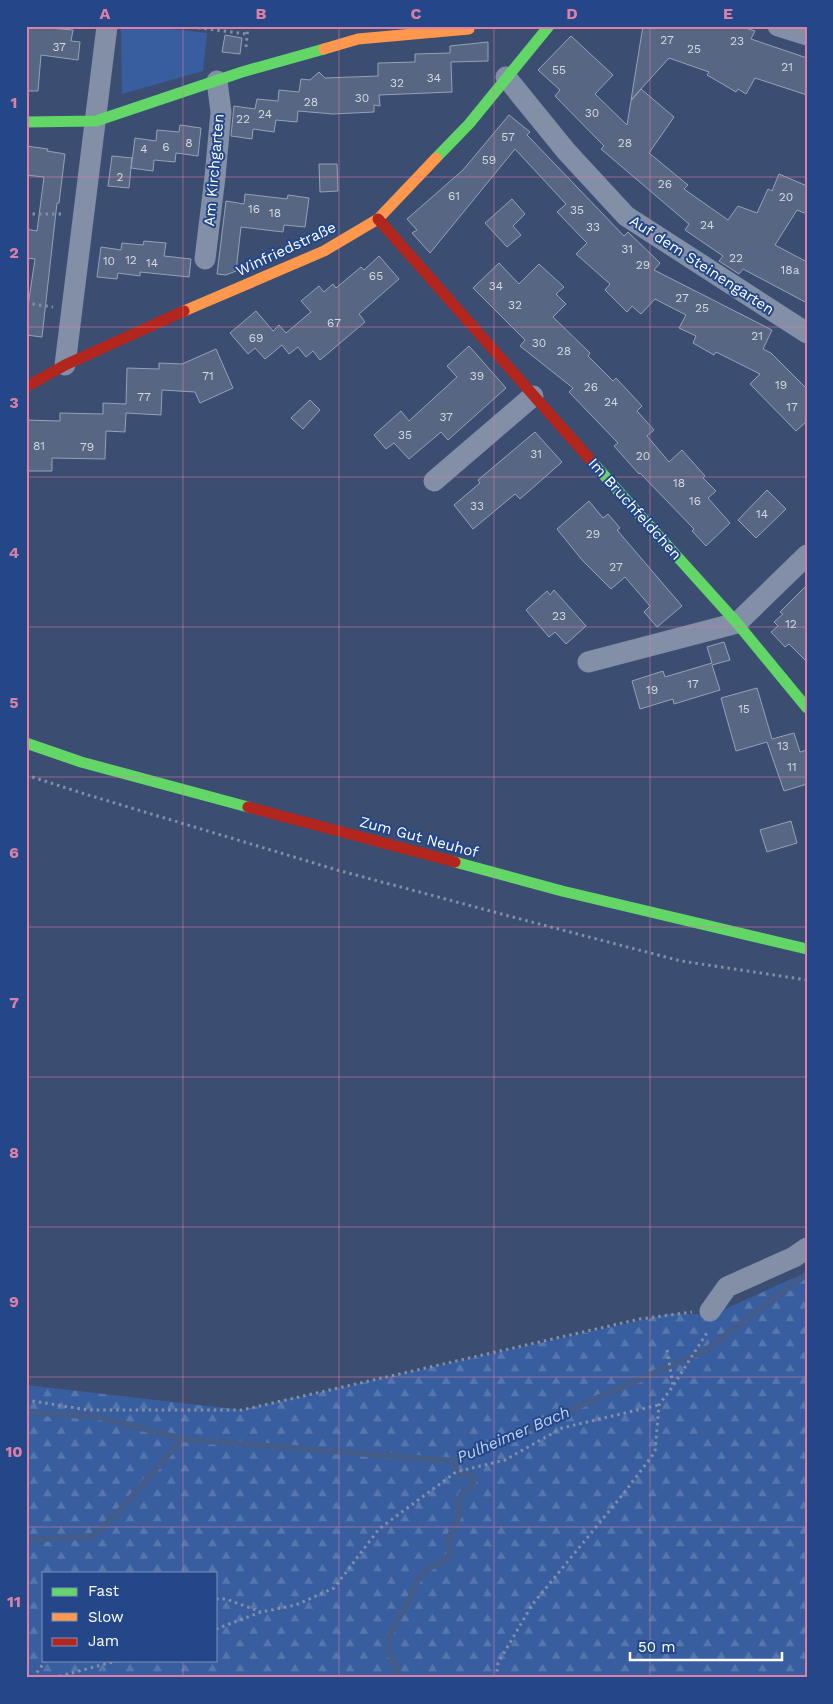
<svg xmlns="http://www.w3.org/2000/svg" width="833" height="1704" font-family="'Work Sans',sans-serif">
<style>
.green{fill:#395e9f}
.forest{fill:url(#forest-firs);fill-rule:evenodd}
.lines{fill:none;stroke-linecap:round;stroke-linejoin:round}
.stream{stroke:#435c8a;stroke-width:6}
.building{fill:#576682;stroke:#96a1b5}
.path{stroke:#828fa7;stroke-width:3;stroke-dasharray:2.5 4;stroke-linecap:butt}
.street{stroke:#828fa7;stroke-width:21}
.fast{stroke:#63d668;stroke-width:11}
.slow{stroke:#ff974d;stroke-width:11}
.jam{stroke:#b3261e;stroke-width:11}
.grid{fill:none;stroke:#dd80a5;stroke-width:1;stroke-opacity:0.55}
.labels{text-anchor:middle;stroke-width:4;stroke-linejoin:round;paint-order:stroke}
.number-label{font-size:12px;fill:#d5d9e0}
.street-label{font-size:15px;fill:#fff;stroke:#244789}
.water-label{font-size:16px;font-style:italic;fill:#bdd0f1;stroke:#244789}
.neatline{fill:none;stroke:#dd80a5;stroke-width:2}
.grid-label{font-size:16px;text-anchor:middle;font-weight:bold;fill:#dd80a5}
</style>
<defs>
<pattern id="forest-firs" width="22" height="20" patternUnits="userSpaceOnUse" patternTransform="scale(1.25)"><rect width="22" height="20" fill="#395e9f"/><path d="M5 1l3.5 6h-7zM16 11l3.5 6h-7z" fill="#5776ad"/></pattern>
</defs>
<rect width="100%" height="100%" fill="#3b4e72"/>
<path class="green" d="M121,26H142L207,33L203,71L122,94Z"/>
<path class="forest" d="M807,1272V1678H26V1385L242,1410L669,1314H714ZM44,1573H216V1660H44Z"/>
<g class="lines">
<path class="stream" d="M26,1412L100,1417L182,1439L455,1461L706,1350L807,1274
M26,1540L93,1536L114,1517L182,1439
M398,1678C398,1667 390,1659 389,1649C387,1628 403,1613 411,1596C415,1587 417,1579 424,1572C433,1564 445,1563 451,1552L448,1540L461,1511L458,1501L462,1493L472,1488L474,1477L456,1472L455,1461"/>
</g>
<path class="building" d="M26,26H51L50,28L73,30L71,41L80,42L78,60L41,55L38,91H26Z
M643,26H739L755,31L751,39L807,58V95L755,78L746,94L738,89L736,92L707,75L709,72L669,58L631,100Z
M225,35L242,38L240,54L222,52Z
M571,36L613,75L595,94L627,125L631,101L641,89L674,117L649,153L688,185L684,189L728,220L738,206L757,213L768,189L772,191L779,174L807,186V214L797,210L775,245L807,262V303L743,269L739,274L719,261L723,256L685,230L689,224L601,149L604,146L555,96L560,90L538,70Z
M488,42V61L451,62L452,92L379,95L380,106L374,105V112L333,114L298,111L297,122L276,120L274,132L253,129L252,139L231,136L234,106L255,109L257,99L278,101L279,90L299,92L301,79L310,80L319,72L325,78L378,76V63L415,62V54L450,53V46Z
M509,115L530,132L527,135L624,236L628,232L660,263L654,270L772,330L763,349L771,353L807,389V421L796,431L750,384L760,374L716,352L714,355L693,343L696,336L679,328L686,315L655,299L641,314L632,306L627,312L605,290L610,284L576,254L587,243L557,212L566,204L515,149L430,253L412,233L417,230L407,219L463,170Z
M180,125L201,128L198,156L176,153L175,162L154,160L153,171L131,168L135,138L156,141L157,130L179,132Z
M26,146L48,149L47,151L65,154L59,203H57L42,337L26,335V319L35,259L26,258V229L37,231L44,177L26,175Z
M112,156L132,158L129,188L108,186Z
M319,164H337L338,191L320,192Z
M245,194L287,199L288,195L309,198L305,227L284,225L283,232L241,227L236,271L226,275L217,274L226,201L244,204Z
M512,199L525,214L513,226L521,235L507,247L485,223Z
M144,241L166,243L164,256L191,259L189,277L140,272V276L118,273L117,279L97,277L101,247L121,250L122,243L143,245Z
M379,256L399,279L359,314L365,322L320,360L313,351L306,357L298,347L289,354L282,345L265,359L255,348L248,354L230,333L256,311L273,331L279,325L286,333L311,312L301,301L319,286L324,292L333,284L336,288L361,267L364,270Z
M499,263L519,284L539,264L564,287L556,294L566,304L553,317L590,353L588,356L613,381L616,378L642,406L637,411L654,430L647,436L669,462L682,450L705,476L703,478L716,491L708,498L730,523L706,546L692,531L694,529L640,473L639,474L614,446L618,443L569,392L573,388L520,346L525,340L473,288Z
M469,346L506,388L448,440L441,432L409,459L394,443L386,449L374,435L401,411L409,421L457,377L447,366Z
M216,349L233,388L200,403L195,392L162,390L161,415L126,413L125,432L106,431L105,459L52,458V471H26V420L60,421V413L103,414V403L126,404L127,368L159,369V363L182,364Z
M310,400L320,410L303,429L291,418Z
M535,432L562,462L520,499L515,494L473,529L454,505L480,483L478,480Z
M767,490L786,509L756,538L738,520Z
M589,501L603,518L608,514L620,528L617,530L682,606L657,627L644,612L650,606L625,577L611,589L582,560L557,529Z
M807,585V662L789,644L785,647L771,632L778,626L774,622L783,614L780,612Z
M554,590L586,626L566,644L555,632L549,637L526,610L547,591L550,595Z
M724,642L730,660L712,665L720,690L674,704L673,699L640,709L632,681L663,671L665,677L712,663L707,647Z
M757,688L772,739L794,733L800,752L807,750V784L784,791L767,742L736,751L721,698Z
M791,821L797,843L767,852L760,830Z"/>
<g class="lines">
<path class="path" d="M185,26L247,34
M246,47L248,26
M26,214H63
M26,303L53,307
M26,775L85,794L337,870L524,920L681,961L807,980
M667,1350L673,1385
M26,1400L88,1410H242L640,1319L692,1312
M216,1599H226L261,1612
M216,1629L261,1612L296,1605L334,1588L379,1529L456,1472L505,1460L562,1428L659,1405
M33,1678L46,1660
M53,1678L120,1660
M496,1678L498,1663L532,1605L624,1493L655,1452L659,1405L673,1386L708,1331"/>
<path class="street" d="M778,26L807,35
M506,77L566,151L626,216L807,333
M205,259L215,177L221,112L217,81
M65,365L107,26
M434,481L533,396
M588,662L737,623L807,555
M710,1311L727,1287L794,1257L807,1248"/>
<path class="fast" d="M26,122L96,121L242,72L324,49
M436,158L469,124L549,26
M594,464L737,623L807,708
M26,743L81,762L248,807
M455,862L562,891L807,949"/>
<path class="slow" d="M324,49L358,39L469,29
M184,311L324,251L378,219L436,158"/>
<path class="jam" d="M378,219L594,464
M26,387L65,365L184,311
M248,807L455,862"/>
</g>
<path class="grid" d="M183,26V1573M339,26V1678M494,26V1678M650,26V1678M26,177H807M26,327H807M26,477H807M26,627H807M26,777H807M26,927H807M26,1077H807M26,1227H807M26,1377H807M26,1527H807M183,1660V1678"/>
<g class="labels">
<g class="number-label">
<text x="667" y="44">27</text>
<text x="737" y="45">23</text>
<text x="59" y="51">37</text>
<text x="694" y="53">25</text>
<text x="787" y="71">21</text>
<text x="559" y="74">55</text>
<text x="434" y="82">34</text>
<text x="397" y="87">32</text>
<text x="362" y="102">30</text>
<text x="311" y="106">28</text>
<text x="592" y="117">30</text>
<text x="265" y="118">24</text>
<text x="243" y="123">22</text>
<text x="508" y="141">57</text>
<text x="189" y="147">8</text>
<text x="625" y="147">28</text>
<text x="166" y="151">6</text>
<text x="144" y="153">4</text>
<text x="489" y="164">59</text>
<text x="120" y="181">2</text>
<text x="665" y="188">26</text>
<text x="454" y="200">61</text>
<text x="786" y="201">20</text>
<text x="254" y="213">16</text>
<text x="577" y="214">35</text>
<text x="275" y="217">18</text>
<text x="707" y="229">24</text>
<text x="593" y="231">33</text>
<text x="627" y="253">31</text>
<text x="736" y="262">22</text>
<text x="131" y="264">12</text>
<text x="109" y="265">10</text>
<text x="152" y="267">14</text>
<text x="643" y="269">29</text>
<text x="790" y="274">18a</text>
<text x="376" y="280">65</text>
<text x="496" y="290">34</text>
<text x="682" y="302">27</text>
<text x="515" y="309">32</text>
<text x="702" y="312">25</text>
<text x="334" y="327">67</text>
<text x="757" y="340">21</text>
<text x="256" y="342">69</text>
<text x="539" y="347">30</text>
<text x="564" y="355">28</text>
<text x="208" y="380">71</text>
<text x="477" y="380">39</text>
<text x="781" y="389">19</text>
<text x="591" y="391">26</text>
<text x="144" y="401">77</text>
<text x="611" y="406">24</text>
<text x="792" y="411">17</text>
<text x="446" y="421">37</text>
<text x="405" y="439">35</text>
<text x="39" y="450">81</text>
<text x="87" y="451">79</text>
<text x="536" y="458">31</text>
<text x="643" y="460">20</text>
<text x="679" y="487">18</text>
<text x="695" y="505">16</text>
<text x="477" y="510">33</text>
<text x="762" y="518">14</text>
<text x="593" y="538">29</text>
<text x="616" y="571">27</text>
<text x="559" y="620">23</text>
<text x="791" y="628">12</text>
<text x="693" y="688">17</text>
<text x="652" y="694">19</text>
<text x="744" y="713">15</text>
<text x="783" y="750">13</text>
<text x="792" y="771">11</text>
</g>
<g class="street-label">
<text transform="translate(214 170) rotate(-85)" y="5">Am Kirchgarten</text>
<text transform="translate(286 249) rotate(-25)" y="5">Winfriedstraße</text>
<text transform="translate(702 265) rotate(33)" y="5">Auf dem Steinengarten</text>
<text transform="translate(635 509) rotate(48)" y="5">Im Bruchfeldchen</text>
<text transform="translate(419 837) rotate(15)" y="5">Zum Gut Neuhof</text>
</g>
<g class="water-label">
<text transform="translate(513 1434) rotate(-23)" y="6">Pulheimer Bach</text>
</g>
</g>
<rect width="833" height="1704" fill="none" stroke="#244789" stroke-width="55"/>
<rect x="42" y="1572" width="175" height="90" fill="#244789" stroke="#7c91b8"/>
<rect x="52" y="1588" width="25" height="8" fill="#63d668" stroke="#7c91b8"/>
<text x="88" y="1596" font-size="15" fill="#ffffff">Fast</text>
<rect x="52" y="1613" width="25" height="8" fill="#ff974d" stroke="#7c91b8"/>
<text x="88" y="1622" font-size="15" fill="#ffffff">Slow</text>
<rect x="52" y="1638" width="25" height="8" fill="#b3261e" stroke="#7c91b8"/>
<text x="88" y="1646" font-size="15" fill="#ffffff">Jam</text>
<path d="M630 1652v8h152v-8" fill="none" stroke="#ffffff" stroke-width="2.5"/>
<text x="638" y="1652" font-size="15" fill="#ffffff" stroke="#244789" stroke-width="4" paint-order="stroke">50 m</text>
<rect x="28" y="28" width="778" height="1648" class="neatline"/>
<g class="grid-label">
<text x="105" y="19">A</text>
<text x="261" y="19">B</text>
<text x="416" y="19">C</text>
<text x="572" y="19">D</text>
<text x="728" y="19">E</text>
<text x="14" y="108">1</text>
<text x="14" y="258">2</text>
<text x="14" y="408">3</text>
<text x="14" y="558">4</text>
<text x="14" y="708">5</text>
<text x="14" y="858">6</text>
<text x="14" y="1008">7</text>
<text x="14" y="1158">8</text>
<text x="14" y="1307">9</text>
<text x="14" y="1457">10</text>
<text x="14" y="1607">11</text>
</g>
</svg>
